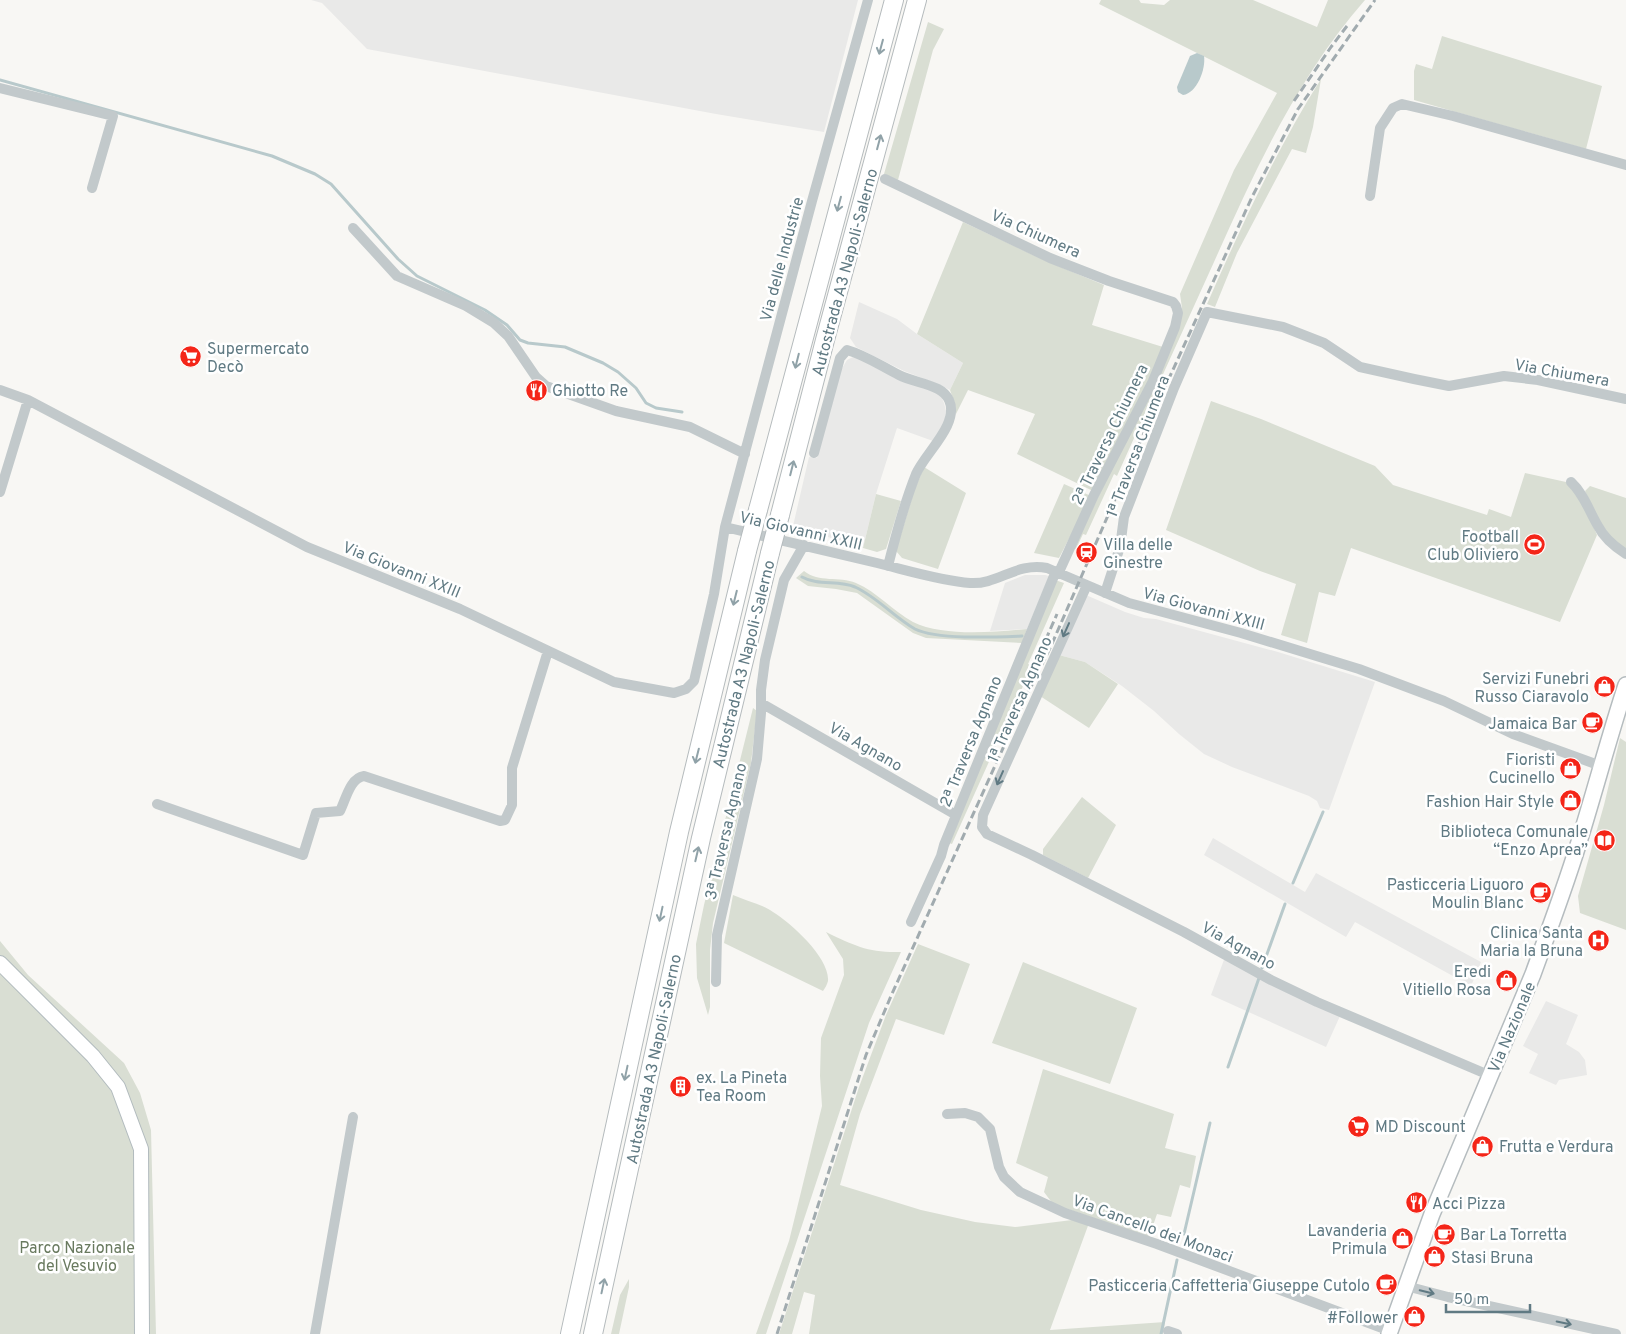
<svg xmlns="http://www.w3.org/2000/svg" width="1626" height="1334" font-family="Overpass,sans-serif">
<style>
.built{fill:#e9e9e8}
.green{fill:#d9ded3}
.water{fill:#b8c9cb}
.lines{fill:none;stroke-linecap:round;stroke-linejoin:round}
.stream{stroke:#b8c9cb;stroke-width:3}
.secondary-casing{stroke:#b2bbbe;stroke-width:16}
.primary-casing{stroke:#b5bcbf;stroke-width:18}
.highway-casing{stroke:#b5bbbd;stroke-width:20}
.street{stroke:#c2c9cb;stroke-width:10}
.secondary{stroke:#fff;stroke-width:14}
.primary{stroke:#fff;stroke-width:15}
.highway{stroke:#fff;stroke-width:18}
.rail{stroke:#a1abaf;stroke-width:3;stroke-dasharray:8 4;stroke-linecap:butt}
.highway-bridge-casing{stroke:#b5bbbd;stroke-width:20;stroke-linecap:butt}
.highway-bridge{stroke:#fff;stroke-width:18}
.oneway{stroke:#90a2a8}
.oneway2{stroke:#607a83}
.labels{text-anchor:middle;stroke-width:5;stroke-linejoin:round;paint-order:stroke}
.street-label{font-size:16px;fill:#607a83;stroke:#fff}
.poi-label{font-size:16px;fill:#607a83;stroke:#fff;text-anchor:end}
.park-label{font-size:16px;fill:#697a5f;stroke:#fff}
</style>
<rect width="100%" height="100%" fill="#f8f7f4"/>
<path class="built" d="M311,0H858L824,132L716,114L367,49L322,3Z
M859,302L897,319L917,334L963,363L950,390L940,385L904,371L856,347L850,338Z
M853,357L858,358L940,394L944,403L946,411L945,422L933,441L897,428L876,494L863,548L793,526L809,457L817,458L841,370L847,360Z
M1025,575H1045L1049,576L1027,629L990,631L1005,583Z
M1086,595L1125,612L1144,618L1156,619L1278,652L1375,682L1329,810L1320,808L1317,801L1309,796L1232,767L1204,754L1179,734L1154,711L1122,686L1085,662L1059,655Z
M1213,838L1305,892L1316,873L1481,962L1471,986L1355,922L1346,937L1204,855Z
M1225,957L1340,1016L1326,1047L1211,995Z
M1546,1001L1578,1015L1566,1044L1579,1052L1585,1060L1587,1075L1559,1080L1556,1085L1529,1073L1538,1054L1523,1046Z"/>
<path class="green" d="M1101,0H1139L1141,3L1164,5L1170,0H1253L1317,27L1328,0H1365C1298,76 1255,170 1214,262C1182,333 1149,404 1117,476L1114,474L1086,535L1083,534L1076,549L1074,548L1179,327L1182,308L1180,294L1234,170L1277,93L1099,4Z
M928,22L944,29L933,50L898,180L884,174Z
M1442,36L1602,86L1586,149L1414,100V71L1416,64L1432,69Z
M1321,79L1313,127L1306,153L1292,149L1237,253L1215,307L1207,304C1241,227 1276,150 1321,79Z
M963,222L1046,261L1104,285L1092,325L1163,347L1149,384L1093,491L1017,454L1035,414L968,390L956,414L954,401L950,390L963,363L917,334Z
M1211,401L1261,419L1375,466L1393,485L1487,515L1489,509L1511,517L1525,473L1566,482L1581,497L1597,535L1560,622L1351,548L1335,596L1319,592L1307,643L1281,635L1296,584L1260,571L1166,530Z
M924,467L966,493L938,569L902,558L896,551L914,491Z
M1064,484L1091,496L1059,558L1034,553Z
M1590,486L1626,498V551C1605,536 1596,514 1585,491Z
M876,494L901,501L886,549L877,552L863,548Z
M804,571C819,583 839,576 856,583C877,592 893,611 913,622C943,637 995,632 1027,629L1022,643L926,638L913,633L857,593L836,589L808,586L796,578Z
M1055,580L1064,583L1028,664L1032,666L952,844L949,843Z
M1059,655L1085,662L1118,684L1089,728L1040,696Z
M753,708L757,711L751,763L713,923L710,950V1007L708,1015L697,978L696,944L704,905Z
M1620,738L1626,742V930L1580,913L1578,896L1604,805Z
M1082,797L1116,825L1088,878L1043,855V849Z
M733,895C746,901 762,904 773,912C791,923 830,958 828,981C827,985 825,988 823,991L724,943Z
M826,932C855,946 869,953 901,952L869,1023L766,1334H756L789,1241L822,1106L820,1076L821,1038L844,975L843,959Z
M0,941L28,975L124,1063L140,1093L151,1130L156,1334H0Z
M918,944L970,964L944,1035L896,1019L860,1114L840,1185L921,1210L975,1222L1015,1227L1072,1220L1089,1223L1050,1330L1165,1322L1163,1334H809L815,1295L804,1292L792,1334H779L859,1087L886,1015Z
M1023,962L1137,1008L1110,1084L992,1043Z
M1043,1069L1174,1114L1165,1148L1196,1156L1190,1188L1180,1185L1171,1217L1157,1214L1149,1237L1053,1204L1044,1192L1048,1177L1016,1163Z
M629,1279V1287L619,1334H611L620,1295Z"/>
<path class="water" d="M1197,53L1204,56C1206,69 1197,93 1183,95L1178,92L1177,87L1190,56Z"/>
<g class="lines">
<path class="stream" d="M0,80L272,156L315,174L331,184L398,259L417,276L485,310L507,325L520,340L528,343L565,347L603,363L618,372L636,388L646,403L656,408L682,412
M802,577C818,586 838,580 855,587C877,597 894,617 915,629C937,640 997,637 1022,636
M1293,883L1323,812
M1262,968L1285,904
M1228,1067L1259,978
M1184,1234L1210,1123
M1161,1334L1177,1260"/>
<defs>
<path id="secondary" d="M0,963L93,1056L118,1087L141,1149L142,1334"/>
<path id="primary" d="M1389,1334L1432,1214L1533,974C1550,927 1568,880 1582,832C1597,783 1610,734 1626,685"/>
<path id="highway" d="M758,510L894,0
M780,515L825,340L917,0
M570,1334L679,832L747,551
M593,1334L701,838L770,553"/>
</defs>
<use href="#secondary" class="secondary-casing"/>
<use href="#primary" class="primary-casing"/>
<use href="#highway" class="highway-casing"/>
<path class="street" d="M0,88L113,116L92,188
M885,179L1050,258L1109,281L1173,302L1176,306L1178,313L1175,327L1153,381L1094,495L1059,572
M1370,196L1380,128L1393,108L1402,104L1453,116L1626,165
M353,228L397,276L466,306L494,323L508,336L536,377L546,386L616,411L690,427L745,454
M0,390L28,400L307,547L460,609L614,682L674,693L686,689L694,681L714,594L725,527L812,201L868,0
M814,453L840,358L847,350C865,355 881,366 899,375C911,381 926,383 938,389C942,391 947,396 949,400C960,424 925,453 916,474C904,504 896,534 888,566
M1571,482C1584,494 1589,511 1598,526C1604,538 1615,547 1626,554
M0,492L28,400
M725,527C776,539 827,551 877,563C906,570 942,581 970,583C998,585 1016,562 1047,568L1129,603L1241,633L1359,669L1444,701L1513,734L1601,766
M1087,585L983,815L982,827L987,834L1032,855L1184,932L1271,980L1317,1002L1491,1076
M1105,593L1120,547L1124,517L1174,388L1207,312L1283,327L1324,343L1360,367L1414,379L1449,386L1504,376L1538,380L1626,399
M761,703L956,815
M157,804L303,855L316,813L340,811C346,799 350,778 364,776L500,821L505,820L512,805V768L548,651
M911,922L941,856L944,845L1056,571
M716,982L717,935L757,759L761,713V690L765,660L784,580L804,545
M947,1114L965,1113L978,1117L990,1129L999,1167L1004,1177L1020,1192L1065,1213L1157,1244L1390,1331
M1406,1286L1448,1297L1616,1334
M1168,1331L1177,1334
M315,1334L353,1117"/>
<use href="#secondary" class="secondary"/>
<use href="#primary" class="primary"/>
<use href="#highway" class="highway"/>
<path class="rail" d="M1294,101L1331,47L1347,26
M1036,662L1057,614
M777,1334L866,1055L891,996L1027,695L1051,646L1144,433L1252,197L1298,109L1375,0"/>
<defs>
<path id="highway-bridge" d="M747,551L758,510
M770,553L780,515"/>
</defs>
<use href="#highway-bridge" class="highway-bridge-casing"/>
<use href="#highway-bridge" class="highway-bridge"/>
</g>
<defs><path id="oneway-shaft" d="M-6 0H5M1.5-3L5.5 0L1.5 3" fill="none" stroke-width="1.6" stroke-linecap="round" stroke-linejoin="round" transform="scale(1.25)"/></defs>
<g class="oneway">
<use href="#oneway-shaft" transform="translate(881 47) rotate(105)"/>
<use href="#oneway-shaft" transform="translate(879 142) rotate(-75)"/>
<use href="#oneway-shaft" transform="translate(839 204) rotate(105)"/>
<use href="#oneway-shaft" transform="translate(797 361) rotate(104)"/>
<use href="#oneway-shaft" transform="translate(792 468) rotate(-76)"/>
<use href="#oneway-shaft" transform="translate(735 598) rotate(104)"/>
<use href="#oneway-shaft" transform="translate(697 756) rotate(104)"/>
<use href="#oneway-shaft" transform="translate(697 854) rotate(-77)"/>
<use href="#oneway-shaft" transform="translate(661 914) rotate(102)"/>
<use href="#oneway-shaft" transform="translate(626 1073) rotate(102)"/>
<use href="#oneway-shaft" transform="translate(603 1286) rotate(-78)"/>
</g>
<g class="oneway2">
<use href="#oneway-shaft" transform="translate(1066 630) rotate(114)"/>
<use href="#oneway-shaft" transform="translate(1000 778) rotate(114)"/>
<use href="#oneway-shaft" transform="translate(1427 1292) rotate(14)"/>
<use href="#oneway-shaft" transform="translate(1564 1323) rotate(12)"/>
</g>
<defs>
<symbol id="supermarket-disc" viewBox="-11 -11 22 22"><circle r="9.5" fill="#f42518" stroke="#fff"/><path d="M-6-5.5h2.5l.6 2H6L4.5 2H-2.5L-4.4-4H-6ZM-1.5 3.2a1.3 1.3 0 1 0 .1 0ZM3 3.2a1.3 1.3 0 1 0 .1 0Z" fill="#fff"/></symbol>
<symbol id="restaurant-disc" viewBox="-11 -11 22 22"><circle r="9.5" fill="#f42518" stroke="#fff"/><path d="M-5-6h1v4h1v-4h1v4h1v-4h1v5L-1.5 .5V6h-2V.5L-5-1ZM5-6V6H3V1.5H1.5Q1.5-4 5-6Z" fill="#fff"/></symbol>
<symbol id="stadium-disc" viewBox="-11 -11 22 22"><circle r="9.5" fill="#f42518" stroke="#fff"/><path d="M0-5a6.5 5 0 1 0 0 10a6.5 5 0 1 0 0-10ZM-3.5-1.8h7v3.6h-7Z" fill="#fff"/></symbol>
<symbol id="station-disc" viewBox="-11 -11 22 22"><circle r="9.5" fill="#f42518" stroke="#fff"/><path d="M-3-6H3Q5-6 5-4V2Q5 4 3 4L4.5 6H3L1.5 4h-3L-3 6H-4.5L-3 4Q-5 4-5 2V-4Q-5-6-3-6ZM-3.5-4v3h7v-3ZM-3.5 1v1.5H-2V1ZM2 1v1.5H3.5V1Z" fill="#fff"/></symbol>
<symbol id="shop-disc" viewBox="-11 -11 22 22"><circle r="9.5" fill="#f42518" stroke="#fff"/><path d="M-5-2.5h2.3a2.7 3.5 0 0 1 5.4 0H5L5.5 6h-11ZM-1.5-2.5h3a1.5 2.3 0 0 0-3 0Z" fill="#fff"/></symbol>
<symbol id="cafe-disc" viewBox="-11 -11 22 22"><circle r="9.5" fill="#f42518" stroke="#fff"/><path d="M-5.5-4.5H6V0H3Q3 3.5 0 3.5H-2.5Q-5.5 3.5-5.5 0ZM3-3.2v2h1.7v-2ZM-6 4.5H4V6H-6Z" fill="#fff"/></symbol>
<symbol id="library-disc" viewBox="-11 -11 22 22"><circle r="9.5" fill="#f42518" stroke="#fff"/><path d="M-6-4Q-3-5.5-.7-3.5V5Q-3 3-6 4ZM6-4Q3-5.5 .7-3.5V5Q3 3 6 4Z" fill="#fff"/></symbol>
<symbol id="hospital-disc" viewBox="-11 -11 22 22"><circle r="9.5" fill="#f42518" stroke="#fff"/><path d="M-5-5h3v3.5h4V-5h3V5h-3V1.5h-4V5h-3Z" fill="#fff"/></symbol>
<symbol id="building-disc" viewBox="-11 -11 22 22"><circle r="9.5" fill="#f42518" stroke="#fff"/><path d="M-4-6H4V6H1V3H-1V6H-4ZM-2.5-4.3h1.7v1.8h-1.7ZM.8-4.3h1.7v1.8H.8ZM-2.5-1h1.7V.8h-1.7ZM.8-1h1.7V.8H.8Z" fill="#fff"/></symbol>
</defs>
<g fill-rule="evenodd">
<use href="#supermarket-disc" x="178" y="344" width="25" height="25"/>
<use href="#restaurant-disc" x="524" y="378" width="25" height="25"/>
<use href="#stadium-disc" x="1522" y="532" width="25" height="25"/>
<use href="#station-disc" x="1074" y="540" width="25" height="25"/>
<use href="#shop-disc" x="1592" y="674" width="25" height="25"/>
<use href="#cafe-disc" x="1580" y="710" width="25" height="25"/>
<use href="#shop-disc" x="1558" y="756" width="25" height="25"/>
<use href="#shop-disc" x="1558" y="788" width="25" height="25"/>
<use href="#library-disc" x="1592" y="828" width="25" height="25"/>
<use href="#cafe-disc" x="1528" y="880" width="25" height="25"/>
<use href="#hospital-disc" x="1586" y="928" width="25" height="25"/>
<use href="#shop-disc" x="1494" y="968" width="25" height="25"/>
<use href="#building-disc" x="668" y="1074" width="25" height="25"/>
<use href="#supermarket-disc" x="1346" y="1114" width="25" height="25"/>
<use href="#shop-disc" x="1470" y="1134" width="25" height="25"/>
<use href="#restaurant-disc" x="1404" y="1190" width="25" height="25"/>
<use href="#cafe-disc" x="1432" y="1222" width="25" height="25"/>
<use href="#shop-disc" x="1390" y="1226" width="25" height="25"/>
<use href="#shop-disc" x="1422" y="1244" width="25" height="25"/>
<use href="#cafe-disc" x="1374" y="1272" width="25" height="25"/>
<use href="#shop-disc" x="1402" y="1304" width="25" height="25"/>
</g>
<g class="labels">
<g class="street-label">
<text transform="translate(1036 233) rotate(24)" y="6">Via Chiumera</text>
<text transform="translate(781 259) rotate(-75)" y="6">Via delle Industrie</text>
<text transform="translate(844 272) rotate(-75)" y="6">Autostrada A3 Napoli-Salerno</text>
<text transform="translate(1562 372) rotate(10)" y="6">Via Chiumera</text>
<text transform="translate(1109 434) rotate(-64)" y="6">2ª Traversa Chiumera</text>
<text transform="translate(1137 446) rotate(-69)" y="6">1ª Traversa Chiumera</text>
<text transform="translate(801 530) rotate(13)" y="6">Via Giovanni XXIII</text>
<text transform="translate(402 569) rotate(22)" y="6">Via Giovanni XXIII</text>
<text transform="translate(1204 608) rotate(15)" y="6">Via Giovanni XXIII</text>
<text transform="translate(743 664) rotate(-76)" y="6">Autostrada A3 Napoli-Salerno</text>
<text transform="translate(1019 699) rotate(-66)" y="6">1ª Traversa Agnano</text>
<text transform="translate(970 741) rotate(-68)" y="6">2ª Traversa Agnano</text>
<text transform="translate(866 746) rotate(30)" y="6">Via Agnano</text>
<text transform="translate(725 831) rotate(-77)" y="6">3ª Traversa Agnano</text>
<text transform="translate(1239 945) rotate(29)" y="6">Via Agnano</text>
<text transform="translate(1511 1027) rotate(-67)" y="6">Via Nazionale</text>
<text transform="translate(653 1059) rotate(-78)" y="6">Autostrada A3 Napoli-Salerno</text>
<text transform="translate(1153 1228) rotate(20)" y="6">Via Cancello dei Monaci</text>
</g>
<g class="poi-label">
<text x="207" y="354" text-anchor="start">Supermercato<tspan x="207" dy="18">Decò</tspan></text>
<text x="552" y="396" text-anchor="start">Ghiotto Re</text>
<text x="1519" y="542">Football<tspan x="1519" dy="18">Club Oliviero</tspan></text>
<text x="1103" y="550" text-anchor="start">Villa delle<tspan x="1103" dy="18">Ginestre</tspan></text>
<text x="1589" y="684">Servizi Funebri<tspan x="1589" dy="18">Russo Ciaravolo</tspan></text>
<text x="1577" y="729">Jamaica Bar</text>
<text x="1555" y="765">Fioristi<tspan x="1555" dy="18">Cucinello</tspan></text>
<text x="1554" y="807">Fashion Hair Style</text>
<text x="1588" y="837">Biblioteca Comunale<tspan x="1588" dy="18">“Enzo Aprea”</tspan></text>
<text x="1524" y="890">Pasticceria Liguoro<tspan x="1524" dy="18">Moulin Blanc</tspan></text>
<text x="1583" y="938">Clinica Santa<tspan x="1583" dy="18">Maria la Bruna</tspan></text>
<text x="1491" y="977">Eredi<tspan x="1491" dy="18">Vitiello Rosa</tspan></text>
<text x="696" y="1083" text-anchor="start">ex. La Pineta<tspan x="696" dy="18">Tea Room</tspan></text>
<text x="1375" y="1132" text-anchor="start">MD Discount</text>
<text x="1499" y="1152" text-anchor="start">Frutta e Verdura</text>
<text x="1432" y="1209" text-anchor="start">Acci Pizza</text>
<text x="1387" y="1236">Lavanderia<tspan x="1387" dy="18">Primula</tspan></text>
<text x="1460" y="1240" text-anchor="start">Bar La Torretta</text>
<text x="1451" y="1263" text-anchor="start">Stasi Bruna</text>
<text x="1370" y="1291">Pasticceria Caffetteria Giuseppe Cutolo</text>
<text x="1398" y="1323">#Follower</text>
</g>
<g class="park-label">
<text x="77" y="1253">Parco Nazionale<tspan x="77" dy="18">del Vesuvio</tspan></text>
</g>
</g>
<path d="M1446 1304v8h84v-8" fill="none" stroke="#607a83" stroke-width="2.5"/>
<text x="1454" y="1304" font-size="15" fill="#607a83" stroke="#ffffff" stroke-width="4" paint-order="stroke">50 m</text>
</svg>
